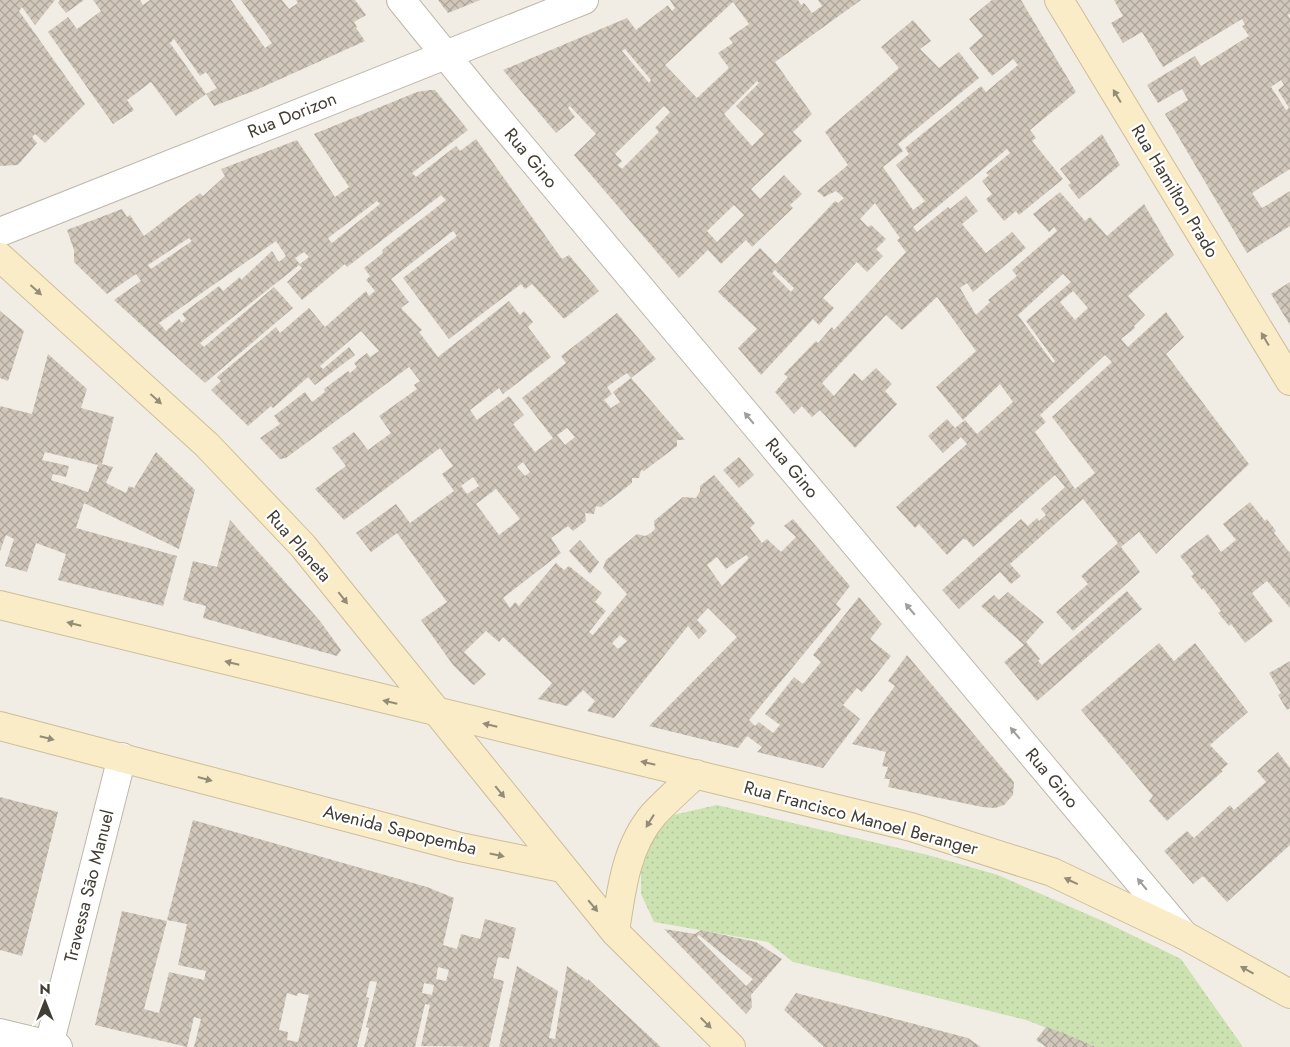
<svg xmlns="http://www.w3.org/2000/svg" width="1290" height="1047" viewBox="0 0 1290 1047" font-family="Jost,sans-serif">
<defs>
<pattern id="green-dots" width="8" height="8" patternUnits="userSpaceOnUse" patternTransform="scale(1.25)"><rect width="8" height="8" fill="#cde2b1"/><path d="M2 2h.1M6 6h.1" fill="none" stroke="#b1c399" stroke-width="1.8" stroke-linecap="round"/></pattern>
<pattern id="building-cross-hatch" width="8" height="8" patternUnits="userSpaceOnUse" patternTransform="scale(1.25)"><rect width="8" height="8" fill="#d1c8bb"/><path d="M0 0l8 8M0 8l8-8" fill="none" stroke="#aba499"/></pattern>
</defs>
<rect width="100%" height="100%" fill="#f1ede5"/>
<path fill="url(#green-dots)" d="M717 805 928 855 998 875 1105 922 1181 959 1243 1047H1096L1026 1020 793 962 768 942 654 922 641 894V861L654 835 673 815Z"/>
<path fill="url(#building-cross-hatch)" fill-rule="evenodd" d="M0 0H55L35 25 22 7 19 11 85 104 45 143 35 134 32 137 37 143 18 165 0 166Z
M60 0H84L66 13 58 3Z
M93 0H140L143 5 150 0H231L265 48 272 43 241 0H282L289 9 298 3 296 0H355L366 15 354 22 357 27 356 28 365 41 256 90 214 106 206 94 217 88 206 72 200 76 174 39 170 43 206 94 176 116 151 82 127 100 134 110 113 124 48 32 68 17 77 29 101 11Z
M438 0H480L448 13Z
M670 0H798L801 5 804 3 812 13 822 6 818 0H861L775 62 812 114 793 132 802 141 751 189 760 199 784 175 802 194 790 205 793 208 752 247 746 240 721 264 708 250 679 278 574 155 596 134 570 106 568 108 575 117 556 133 503 70 627 18 636 30 668 5 672 11 675 8ZM733 2 749 24 729 38 733 43 718 53 729 68 697 98 665 65ZM625 49 651 80 649 83 622 51ZM757 81 759 83 736 106 764 134 752 146 724 114ZM664 106 670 112 655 128 659 132 622 169 618 165 622 161 615 154ZM734 205 744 215 717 242 707 231Z
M992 0H1021L1076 92 1030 130 1036 138 1032 141 1063 179 1019 215 1016 211 1004 221 986 199 992 194 982 181 989 175 986 173 1010 153 1007 149 913 227 917 232 948 207 950 209 966 196 978 211 962 224 986 253 1012 232 1026 248 973 292 967 283 960 288 976 315 990 302 988 300 1017 276 1012 270 1057 231 1054 227 1049 232 1033 214 1060 192 1085 221 1090 217 1107 236 1144 204 1174 255 1128 296 1145 315 1134 326 1135 328 1121 339 1128 347 1166 312 1184 337 1166 354 1249 464 1156 554 1139 532 1121 547 1140 572 1073 631 1056 612 1088 584 1081 576 1118 543 1083 499 1010 564 1021 576 1011 584 1000 572 959 609 942 590 1021 519 1028 526 1037 518 1039 521 1046 515 1041 509 1065 487 1055 475 973 547 967 540 963 539 947 555 919 524 915 528 896 507 967 444 961 437 943 453 928 436 947 419 955 428 965 420 977 434 1013 402 1000 384 963 420 936 387 976 351 937 297 902 330 886 315 822 383 834 396 854 373 862 381 876 368 892 384 885 391 897 404 855 448 820 410 812 417 802 406 794 414 775 392 788 377 784 374 816 341 818 343 832 327 834 330 906 252 897 240 900 238 875 203 860 219 868 227 871 225 886 239 876 249 883 256 867 272 857 262 823 298 834 308 819 325 813 319 761 375 738 348 757 329 718 292 760 248 776 264 835 201 838 203 844 198 836 191 824 197 817 191 848 165 825 132 899 68 881 47 913 20 931 41 920 49 939 68 959 52 979 78 898 144 903 151 883 167 913 210 925 201 896 165 909 154 905 148 981 86 986 92 1018 65 1013 59 992 76 969 48 983 36 969 19ZM775 270 794 288 791 292 772 273ZM1063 274 1071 282 1026 321 1055 361 1053 363 1018 315ZM1073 291 1088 308 1075 320 1060 302ZM1105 355 1112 362 1052 417 1095 473 1075 489 1035 432 1046 422 1040 415Z
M1114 0H1290V14L1288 15 1290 19V169L1252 193 1262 208 1290 191V226L1247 253 1165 114 1188 100 1182 89 1158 103 1147 85 1195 56 1201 66 1249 36 1242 26 1245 25 1242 19 1163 67 1142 32 1123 43 1111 23 1123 16ZM1281 80 1284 85 1278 90 1289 108 1286 110 1271 87Z
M430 90H435L468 130 412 173 416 177 456 146 460 151 476 139 562 259 569 255 599 291 564 319 532 284 525 289 521 284 449 339 403 278 457 236 453 231 391 279 409 302 401 308 422 330 419 332 438 357 509 301 520 315 524 311 533 322 528 327 551 357 503 394 499 388 470 410 477 420 509 396 524 415 513 424 535 452 553 438 522 398 566 363 561 356 617 313 656 359 631 378 627 373 607 387 612 394 604 400 611 408 620 402 613 392 631 378 685 440H677V446L644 471 641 470 639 478H632V483L601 507 596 506 594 514 585 513 586 521 573 531 568 526 551 538 561 553 503 598 510 608 515 602 519 606 556 563 564 570 569 566 602 593 595 602 606 611 589 632 593 635 627 594 603 568 606 560 637 534 645 536 651 533 655 529 654 521 683 497 696 498 700 491V486L714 475 755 523 750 528 762 543 767 539 781 552 796 537 784 526 793 519 850 586 836 604 841 609 749 720 755 726 759 722 773 733 780 725 765 714 794 677 803 684 821 662 813 655 859 597 882 624 870 639 891 656 862 692 857 688 843 705 860 719 823 768 757 752 762 747 747 736 738 748 649 726 737 637 708 608 697 620 707 631 699 639 688 626 614 718 587 711 595 701 583 690 567 706 538 699 552 683 503 637 499 642 486 631 464 652 486 674 474 685 472 684 453 665 421 620 447 602 397 533 371 552 356 533 396 504 410 523 454 491 442 474 453 466 440 448 344 520 315 489 346 466 332 448 354 432 368 450 391 433 379 416 417 389 414 385 420 381 409 367 286 458 280 459 260 438 280 424 274 416 305 392 312 402 325 392 324 389 348 371 350 373 357 367 354 363 367 353 370 357 379 351 361 331 320 366 323 369 349 347 355 355 315 385 308 377 273 408 271 406 248 426 211 390 221 381 217 377 276 327 280 333 309 308 325 327 366 291 369 296 375 291 366 280 370 276 364 268 383 253 382 250 446 200 441 195 347 267 345 264 302 300 287 282 302 268 299 265 200 343 204 347 274 287 293 308 205 383 114 300 141 281 136 274 107 294 74 262V250L67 230 122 209 127 217 130 215 144 236 200 193 203 196 225 176 221 169 297 140 335 197 349 187 314 134 417 92ZM377 201 380 204 332 243 330 241 328 238ZM189 238 192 241 151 269 148 265ZM276 241 286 256 279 262 272 251 241 280 240 277 223 291 219 286 182 314 186 319 182 323 179 319 166 331 159 323ZM304 252 309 257 300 264 295 258ZM567 428 575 437 565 445 557 435ZM523 462 530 472 525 476 517 467ZM473 477 479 486 467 494 461 486ZM496 489 520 519 499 535 476 504ZM746 555 749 558 722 586 707 565 717 557 726 569ZM620 635 627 641 618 649 612 643Z
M1102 134 1120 165 1079 199 1068 185 1071 183 1060 169Z
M1290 282V325L1271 294Z
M0 311 24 331 8 381 0 378Z
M48 354 87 389 81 408 114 417 102 464 113 467 106 483 126 493 129 486 134 488 156 452 195 490 179 549 84 503 76 528 177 556 163 606 58 580 66 554 36 543 27 572 5 566 14 539 6 535 0 551V406L32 414ZM45 452 98 465 88 492 51 480 53 474 66 477 69 466 42 460Z
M739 457 754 475 739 488 723 470Z
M1250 502 1265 521 1267 519 1276 531 1274 533 1290 553V608L1267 581 1252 593 1273 621 1245 643 1231 624 1229 626 1218 613 1221 611 1203 588 1202 590 1191 576 1194 574 1180 556 1208 534 1221 552 1236 540 1223 524Z
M230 520 320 621 341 650 337 656 203 618 206 606 183 600 193 561 217 567Z
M580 540 599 562 590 574 569 551Z
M1127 591 1142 609 1037 701 1004 662 1024 645 981 606 994 595 999 600 1008 592 1044 622 1026 642 1040 659 1038 661 1042 665Z
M1159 643 1174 661 1195 643 1248 712 1210 745 1228 764 1221 770 1223 771 1167 821 1149 801 1153 796 1081 710Z
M907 655 1014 782 1013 795 1004 805 995 808 982 807 888 787 890 779H884L888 767 882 766 886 752 852 744 895 686 888 681Z
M1290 661V708L1287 710 1278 695 1281 693 1269 673Z
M1278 752 1290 768V845L1227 902 1203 876 1193 884 1164 851 1187 831 1194 838 1230 805 1234 810 1266 782 1257 771Z
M0 797 58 812 22 956 0 950Z
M193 820 427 887 454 898 443 945 457 949 461 934 480 939 485 919 516 928 509 959 498 957 493 978 504 981 489 1047 421 1046 430 1005 425 1004 415 1047H364L369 1028 366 1027 377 982 370 981 366 997 369 998 357 1047H194L201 1019 194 1017 187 1047 95 1025 122 911 167 921 144 1009 159 1013 169 972 204 980 206 971 178 965 187 924 167 920ZM438 967 449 970 446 981 436 979ZM424 983 434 985 432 995 422 993ZM287 993 297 996 298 993 309 995 298 1042 287 1040 288 1032 279 1030Z
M664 929 695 934 701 930 756 942 782 959 751 995 752 1007 746 1014ZM699 935 753 979 746 986 697 937Z
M517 966 558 991 549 1038 555 1039 567 966 588 981V979L661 1047H499Z
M796 993 968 1038 981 1047H824L784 1010Z
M1046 1027 1063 1033 1096 1047H1046L1036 1040Z"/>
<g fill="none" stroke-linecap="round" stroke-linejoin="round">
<g stroke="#beb7ab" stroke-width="30">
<path id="street" d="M401 0 478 95 1184 935
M0 232 584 0
M0 1033 58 1047
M49 1045 122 757"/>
</g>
<g stroke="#cdbe98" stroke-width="30">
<path id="secondary" d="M1059 0 1290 381
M0 257 207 445 303 546 615 932 731 1047
M0 605 911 827 1052 872 1184 935 1290 994
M0 726 460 847 562 868
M615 932C621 891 626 846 654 814 667 800 682 787 696 774"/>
</g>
<use href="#street" stroke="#fff" stroke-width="28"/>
<use href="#secondary" stroke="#f9ecc6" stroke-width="28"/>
</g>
<defs><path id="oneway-solid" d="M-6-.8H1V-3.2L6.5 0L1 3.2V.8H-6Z" transform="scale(1.25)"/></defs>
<g fill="#948c76">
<use href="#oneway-solid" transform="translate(1117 96) rotate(-121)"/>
<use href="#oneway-solid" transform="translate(36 290) rotate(42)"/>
<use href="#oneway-solid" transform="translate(1265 339) rotate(-121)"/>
<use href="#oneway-solid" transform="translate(156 399) rotate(42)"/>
<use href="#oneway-solid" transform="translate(343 598) rotate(52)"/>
<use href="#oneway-solid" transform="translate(74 624) rotate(-166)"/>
<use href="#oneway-solid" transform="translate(232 663) rotate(-166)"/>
<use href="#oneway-solid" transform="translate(390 702) rotate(-167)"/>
<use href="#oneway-solid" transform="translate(490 725) rotate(-167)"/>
<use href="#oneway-solid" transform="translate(47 738) rotate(14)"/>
<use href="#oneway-solid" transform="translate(648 763) rotate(-167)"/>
<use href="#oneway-solid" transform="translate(205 779) rotate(15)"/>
<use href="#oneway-solid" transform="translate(500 792) rotate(51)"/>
<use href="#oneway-solid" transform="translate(650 821) rotate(122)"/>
<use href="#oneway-solid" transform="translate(497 855) rotate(12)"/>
<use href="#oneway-solid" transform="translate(1071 881) rotate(-155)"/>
<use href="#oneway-solid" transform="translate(593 906) rotate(50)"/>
<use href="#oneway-solid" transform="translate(1247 970) rotate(-151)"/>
<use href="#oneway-solid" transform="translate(706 1023) rotate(45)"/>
</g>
<g fill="#a09e9a">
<use href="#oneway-solid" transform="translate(749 418) rotate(-130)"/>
<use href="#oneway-solid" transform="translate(910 609) rotate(-130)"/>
<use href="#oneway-solid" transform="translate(1015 733) rotate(-130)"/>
<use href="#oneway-solid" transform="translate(1142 884) rotate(-130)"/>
</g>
<g text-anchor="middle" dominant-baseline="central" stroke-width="4.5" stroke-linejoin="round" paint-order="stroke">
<g font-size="18" fill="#423d35" stroke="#fff">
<text transform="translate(292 115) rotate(-22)">Rua Dorizon</text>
<text transform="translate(531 158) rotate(50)">Rua Gino</text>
<text transform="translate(1175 191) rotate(59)">Rua Hamilton Prado</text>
<text transform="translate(792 468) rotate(50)">Rua Gino</text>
<text transform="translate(299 546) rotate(49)">Rua Planeta</text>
<text transform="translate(1052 778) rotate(50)">Rua Gino</text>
<text transform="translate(861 818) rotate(15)">Rua Francisco Manoel Beranger</text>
<text transform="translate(400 830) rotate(14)">Avenida Sapopemba</text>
<text transform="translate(89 886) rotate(-76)">Travessa São Manuel</text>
</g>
</g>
<g transform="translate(45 1002)" stroke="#ffffff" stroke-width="4" paint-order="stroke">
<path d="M0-4L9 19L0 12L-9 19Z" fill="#423d35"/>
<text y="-8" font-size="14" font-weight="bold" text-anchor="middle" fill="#423d35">N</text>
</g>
</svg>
